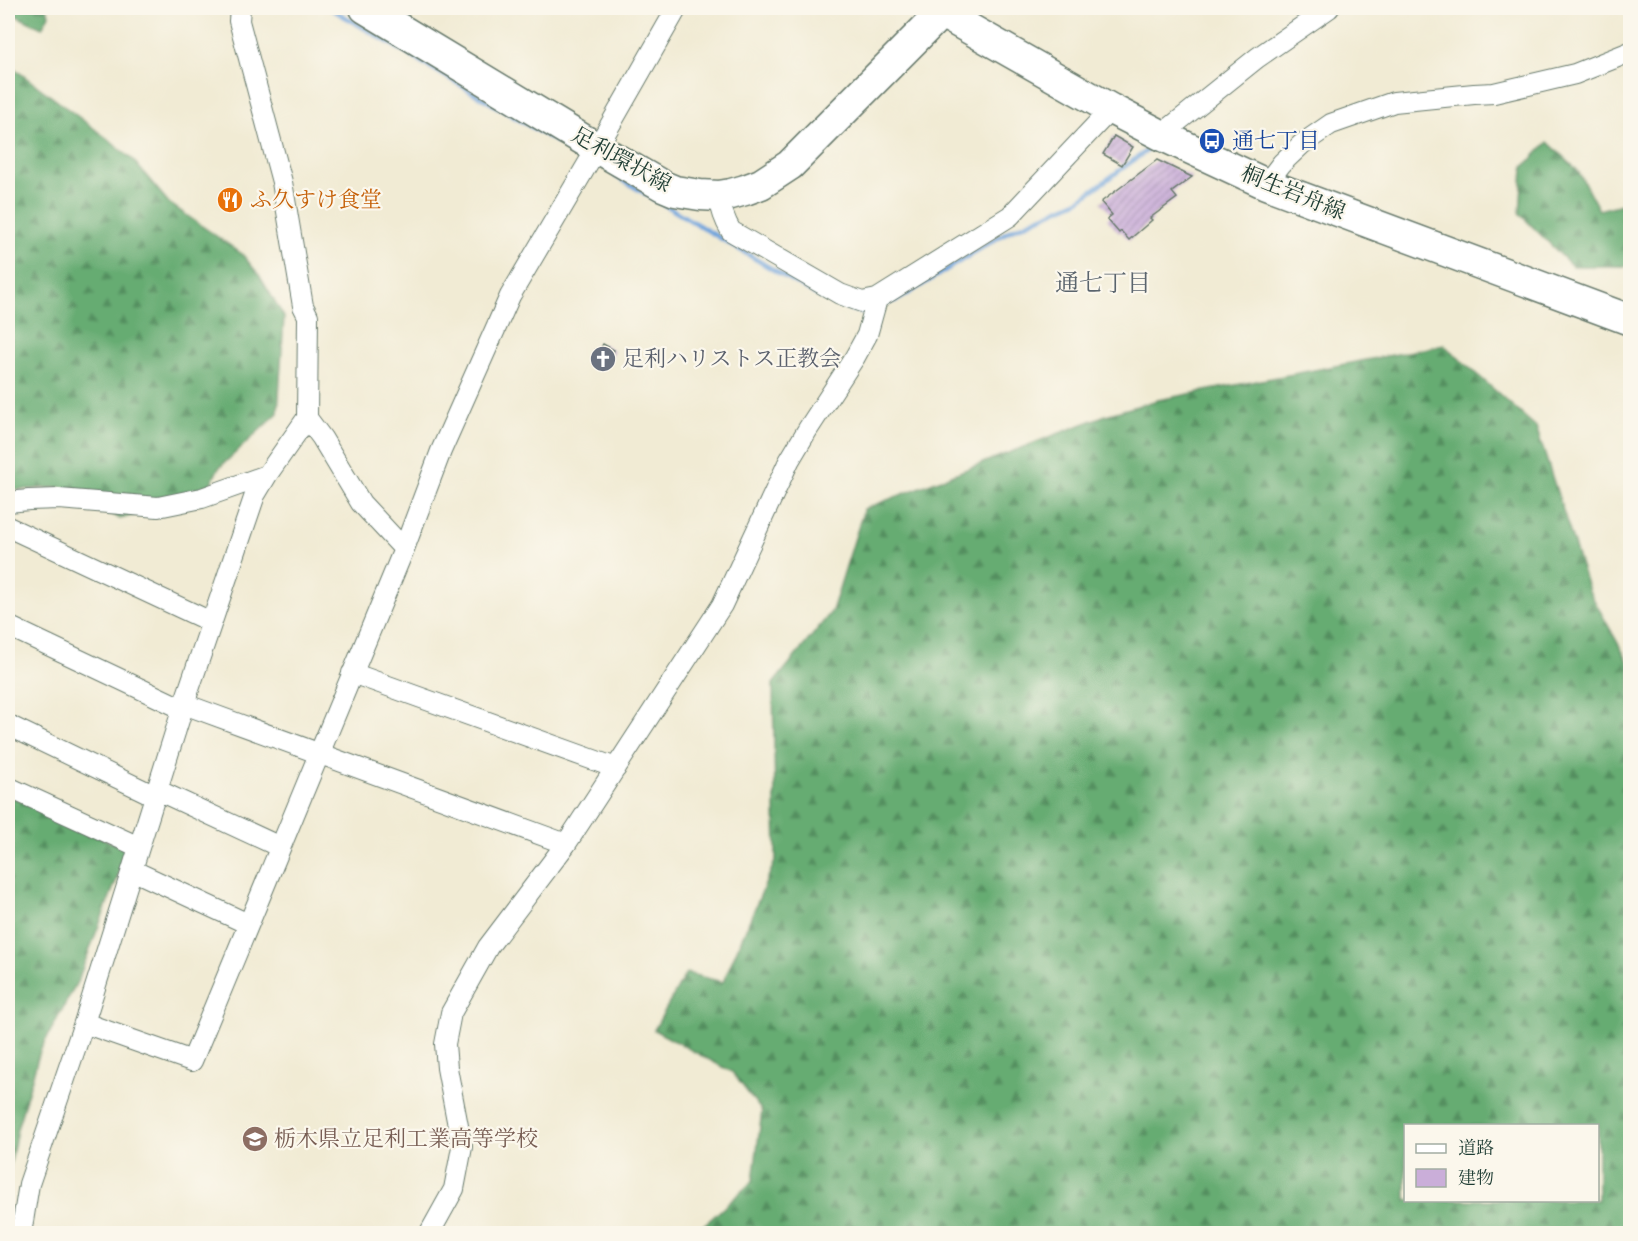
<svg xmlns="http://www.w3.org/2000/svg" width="1638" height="1241" viewBox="0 0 1638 1241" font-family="'IM FELL DW Pica','Noto Serif JP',serif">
<defs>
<pattern id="forest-firs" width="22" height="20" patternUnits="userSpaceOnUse" patternTransform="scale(1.5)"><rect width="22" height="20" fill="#66ac72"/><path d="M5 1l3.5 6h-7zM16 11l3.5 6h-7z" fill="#538d5e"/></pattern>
<pattern id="building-hatch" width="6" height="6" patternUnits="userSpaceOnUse" patternTransform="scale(1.5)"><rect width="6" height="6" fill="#caaed9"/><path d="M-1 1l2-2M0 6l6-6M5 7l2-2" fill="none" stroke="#a38fb1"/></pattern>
</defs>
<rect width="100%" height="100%" fill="#fbf7ec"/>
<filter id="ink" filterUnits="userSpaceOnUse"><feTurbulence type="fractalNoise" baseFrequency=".0167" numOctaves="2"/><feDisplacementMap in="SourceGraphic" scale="12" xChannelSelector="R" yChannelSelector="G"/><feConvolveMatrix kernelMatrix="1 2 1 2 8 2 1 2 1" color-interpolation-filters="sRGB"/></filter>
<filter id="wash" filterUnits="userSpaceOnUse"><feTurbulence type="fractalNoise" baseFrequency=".008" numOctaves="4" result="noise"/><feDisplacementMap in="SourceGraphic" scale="24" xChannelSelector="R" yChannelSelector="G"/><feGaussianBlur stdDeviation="1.35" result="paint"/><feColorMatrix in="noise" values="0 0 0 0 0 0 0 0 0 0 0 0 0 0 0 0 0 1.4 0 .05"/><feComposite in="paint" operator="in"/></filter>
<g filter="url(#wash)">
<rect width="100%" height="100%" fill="#f1ebd4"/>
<path fill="url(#forest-firs)" stroke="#427453" stroke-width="1.5" fill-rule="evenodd" d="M8 8H47L49 15 42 28 8 12Z
M8 64 100 133 133 160 169 203 242 254 259 275 284 317 278 413 218 469 205 496 120 519 62 487 14 490 8 494Z
M1548 142 1578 171 1599 210 1630 202V266H1572L1520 214 1523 168Z
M1444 345 1536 427 1589 591 1630 665V1233H694L711 1219 753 1181 762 1111 732 1072 654 1030 686 973 723 982 776 859 773 684 832 611 864 509 1106 415 1158 400ZM1406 1126H1598V1200H1406Z
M8 795 128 850 78 980 40 1051 17 1129 8 1178Z"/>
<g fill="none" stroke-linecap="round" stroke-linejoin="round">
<path stroke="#6fa4dc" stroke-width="4.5" d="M330 8 557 142
M616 176 809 291C824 298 854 315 869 311
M885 304 899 299 1007 232 1079 200 1156 144"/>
</g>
<g id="blocks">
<path fill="url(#building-hatch)" d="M1114 136 1133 147 1122 165 1103 154Z
M1157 160 1192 177 1172 192 1177 198 1150 218 1152 220 1129 240 1121 231 1119 233 1107 219 1112 215 1101 202Z
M603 344 614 350 605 366 594 360Z"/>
</g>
</g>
<g filter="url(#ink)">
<use href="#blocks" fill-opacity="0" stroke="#687a6c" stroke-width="1.5"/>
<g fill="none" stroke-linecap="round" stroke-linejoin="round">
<g stroke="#687a6c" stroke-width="22">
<path id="street" d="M1161 135 1257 58 1329 8
M1266 184 1282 163 1302 144 1331 124 1394 102 1474 94 1494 93 1575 74 1630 52
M719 196C721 210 724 219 731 231L840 294 862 302 877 299 1010 216 1111 109
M307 418 322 438 361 503 404 549
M8 502 29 500 59 499 158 507 202 498 267 475
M8 527 211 622
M8 626 183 709
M352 673 616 768
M184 704 566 844
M8 725 155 796
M8 787 139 847
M157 790 280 847
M132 870 248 924
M84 1023 192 1061 404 549 441 451 510 296 597 148 677 8
M21 1234 29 1184 84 1023 184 704 255 495 267 475 307 418 308 316 303 306 282 182 239 21 240 8
M429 1234 454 1189 462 1147 447 1068 445 1044 451 1013 488 947 566 844 722 605 789 461 808 429 855 357 867 335 877 299"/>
</g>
<g stroke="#687a6c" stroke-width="33">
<path id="primary" d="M365 8 597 148 663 186 675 191 700 195 719 196 731 194 745 190 761 184 790 165 946 8
M933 8 1111 109 1161 135 1266 184 1630 320"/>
</g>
<use href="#street" stroke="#fff" stroke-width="20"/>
<use href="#primary" stroke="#fff" stroke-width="30"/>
</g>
</g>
<defs>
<g id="bus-disc" transform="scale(1.35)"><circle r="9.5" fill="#1a4fb4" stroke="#fbf7ec"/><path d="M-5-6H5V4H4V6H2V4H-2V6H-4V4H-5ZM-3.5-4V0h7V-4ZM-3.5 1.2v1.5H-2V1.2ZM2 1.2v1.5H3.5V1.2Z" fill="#fff"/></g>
<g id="restaurant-disc" transform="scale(1.35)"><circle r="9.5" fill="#e8710a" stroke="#fbf7ec"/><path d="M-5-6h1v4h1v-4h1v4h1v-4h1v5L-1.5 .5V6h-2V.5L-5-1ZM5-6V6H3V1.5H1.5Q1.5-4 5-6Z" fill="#fff"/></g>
<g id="church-disc" transform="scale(1.35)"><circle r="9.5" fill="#6b7280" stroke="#fbf7ec"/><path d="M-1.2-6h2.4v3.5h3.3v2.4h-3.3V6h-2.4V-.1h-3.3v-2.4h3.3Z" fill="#fff"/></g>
<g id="school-disc" transform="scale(1.35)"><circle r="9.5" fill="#8d6e63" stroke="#fbf7ec"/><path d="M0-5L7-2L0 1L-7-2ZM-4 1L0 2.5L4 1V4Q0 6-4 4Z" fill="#fff"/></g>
</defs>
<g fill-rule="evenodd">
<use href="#bus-disc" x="1212" y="141"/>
<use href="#restaurant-disc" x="230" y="200"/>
<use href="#church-disc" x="603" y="359"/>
<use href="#school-disc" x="255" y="1139"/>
</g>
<g text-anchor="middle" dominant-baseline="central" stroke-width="4.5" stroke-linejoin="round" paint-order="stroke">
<g font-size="22" fill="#164399" stroke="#fbf7ec" text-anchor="start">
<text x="1232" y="141">通七丁目</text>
</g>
<g font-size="22" fill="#1f3d34" stroke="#fbf7ec">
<text transform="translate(621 160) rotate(29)">足利環状線</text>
<text transform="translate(1293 193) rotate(22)">桐生岩舟線</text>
</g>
<g font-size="22" fill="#c56008" stroke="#fbf7ec" text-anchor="start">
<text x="250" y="200">ふ久すけ食堂</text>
</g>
<g font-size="22" fill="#5b616d" stroke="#fbf7ec" text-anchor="start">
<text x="622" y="359">足利ハリストス正教会</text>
</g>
<g font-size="22" fill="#785e54" stroke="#fbf7ec" text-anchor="start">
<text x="274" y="1139">栃木県立足利工業高等学校</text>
</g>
<g font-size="24" fill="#5b656e" stroke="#fbf7ec">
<text x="1103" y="284">通七丁目</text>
</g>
</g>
<rect width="1638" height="1241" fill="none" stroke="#fbf7ec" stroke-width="30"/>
<rect x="1404" y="1124" width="195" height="78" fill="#fbf7ec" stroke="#a3ada2" stroke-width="1.5"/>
<rect x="1416" y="1144" width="30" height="9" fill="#ffffff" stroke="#a3ada2" stroke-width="1.5"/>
<text x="1458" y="1154" font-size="18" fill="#1f3d34">道路</text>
<rect x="1416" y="1169" width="30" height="18" fill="#caaed9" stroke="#a3ada2" stroke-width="1.5"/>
<text x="1458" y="1184" font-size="18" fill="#1f3d34">建物</text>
</svg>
